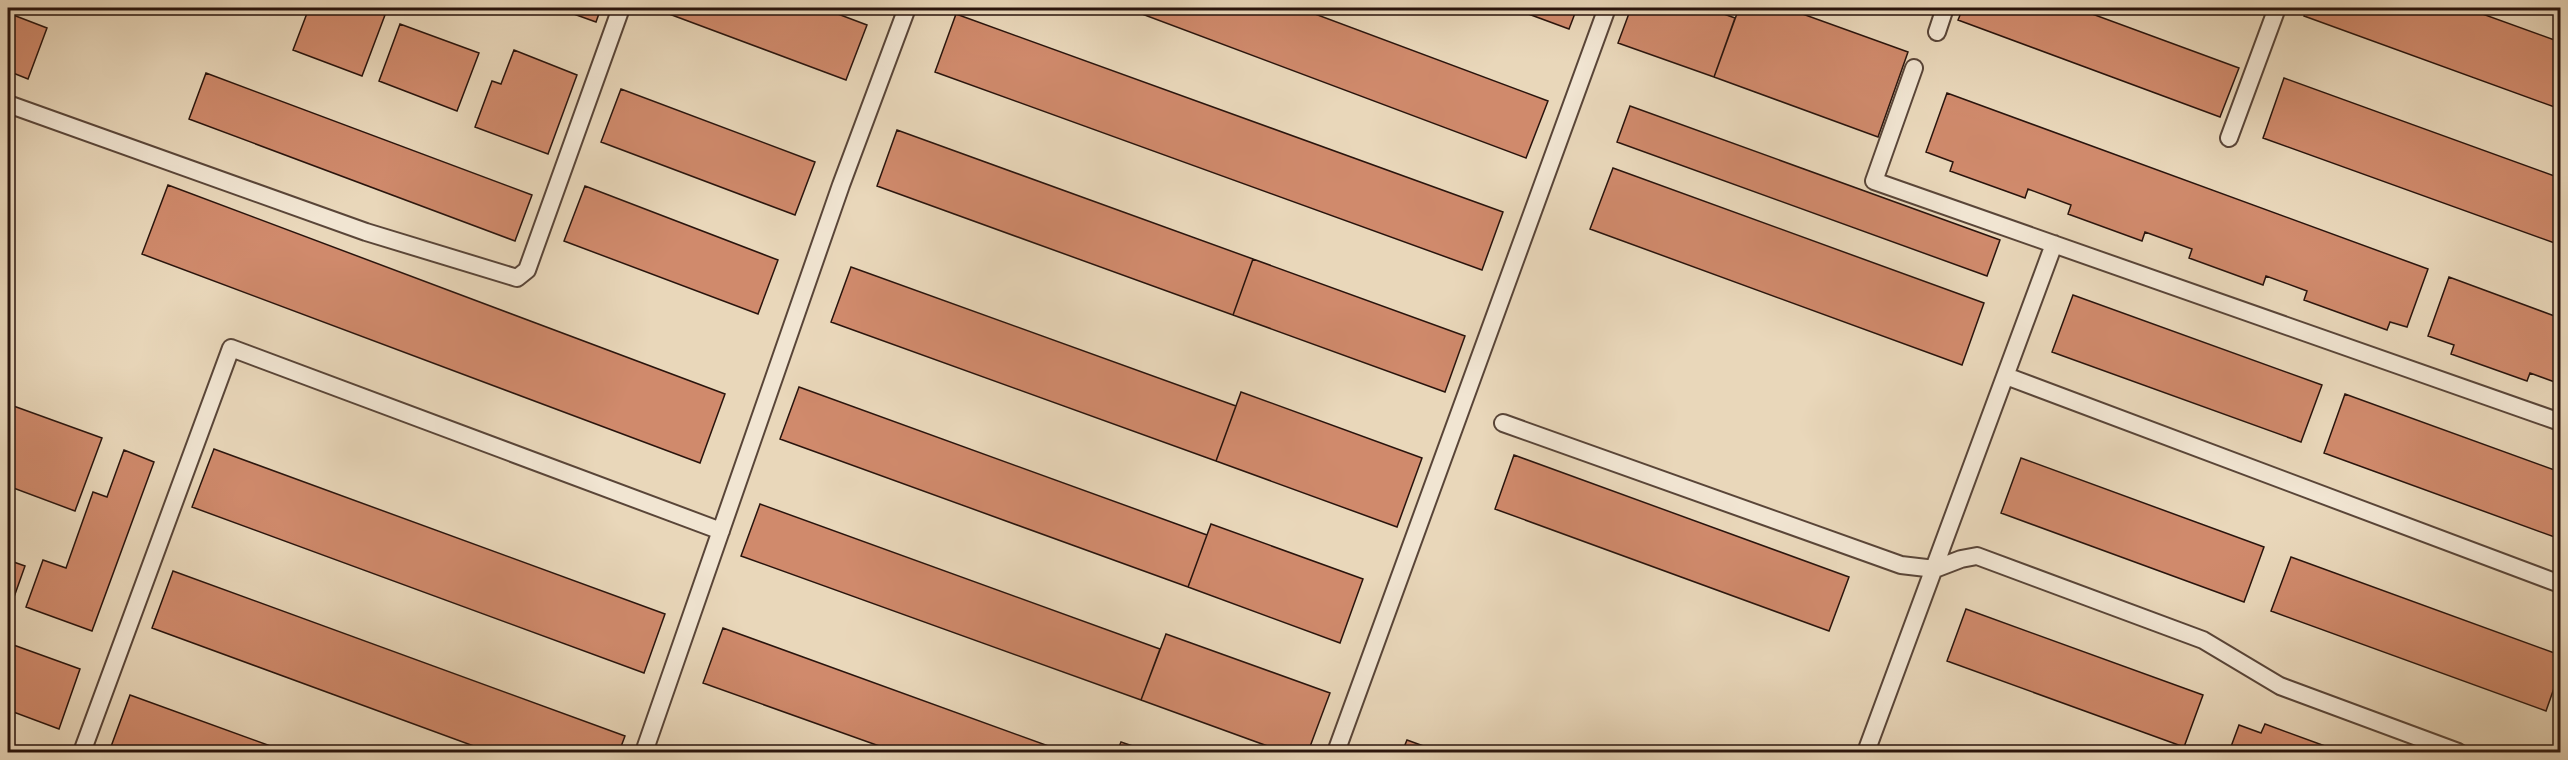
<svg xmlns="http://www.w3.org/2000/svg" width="2568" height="760" viewBox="0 0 2568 760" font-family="Cardo,serif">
<rect width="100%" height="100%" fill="#e9d7ba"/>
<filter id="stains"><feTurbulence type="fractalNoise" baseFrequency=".00333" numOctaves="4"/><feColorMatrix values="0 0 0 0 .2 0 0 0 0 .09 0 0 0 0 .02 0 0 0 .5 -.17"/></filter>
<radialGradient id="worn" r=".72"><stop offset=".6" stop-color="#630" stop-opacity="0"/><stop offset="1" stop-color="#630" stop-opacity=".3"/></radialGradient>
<path fill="#d08a6c" stroke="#29140d" stroke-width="1.5" d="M309 8H364L385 15 362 76 293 50Z
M557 8H601L596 22Z
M653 8H822L867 25 846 80Z
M1126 8H1299L1548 101 1526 158Z
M1512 8H1577L1569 29Z
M1631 8H1707L1735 18 1714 77 1618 43Z
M1739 8H1786L1908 52 1878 137 1714 77Z
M1963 8H2076L2239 68 2220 117 1958 20Z
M2307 8H2466L2560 42V109L2304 16Z
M8 13 47 28 28 79 8 71Z
M956 14 1503 212 1482 270 935 72Z
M400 24 479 53 457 111 379 81Z
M514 50 577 75 548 154 475 127 492 81 501 84Z
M206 73 532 195 515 241 189 119Z
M2284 78 2560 178V245L2263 138Z
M621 89 815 162 795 215 601 142Z
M1947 93 2428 269 2407 327 2390 322 2387 330 2304 300 2307 291 2266 276 2263 285 2189 258 2192 249 2145 232 2142 241 2068 214 2071 205 2028 189 2025 198 1950 171 1953 162 1926 152Z
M1630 106 2000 240 1987 276 1617 142Z
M897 130 1253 259 1233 315 877 186Z
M1613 168 1984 303 1962 365 1590 229Z
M168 185 725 394 700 463 142 254Z
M585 186 778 260 758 314 564 241Z
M1253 259 1465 336 1445 392 1233 315Z
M851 267 1236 406 1216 461 831 322Z
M2449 277 2560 318V384L2530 373 2527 381 2451 354 2454 345 2428 336Z
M2073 295 2322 385 2301 442 2052 352Z
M799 387 1207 535 1188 587 780 439Z
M1241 392 1422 458 1397 527 1216 461Z
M2345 394 2560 472V539L2324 453Z
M8 404 102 438 75 511 8 486Z
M214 449 665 614 644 673 192 507Z
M124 450 154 462 92 631 26 607 43 560 66 568 93 492 107 497Z
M1514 455 1849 577 1829 631 1495 509Z
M2021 458 2264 547 2244 602 2001 513Z
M760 504 1160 649 1141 700 741 556Z
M1211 524 1363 579 1340 643 1188 587Z
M2291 557 2560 655V671L2546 711 2271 611Z
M8 560 25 566 8 614Z
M173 571 625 736 619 752H490L152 628Z
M1966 609 2203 695 2184 747 1947 661Z
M723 628 1065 752H896L703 683Z
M1166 634 1330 693 1308 752H1284L1141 700Z
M8 643 80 669 59 729 8 710Z
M130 695 287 752H109Z
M2265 724 2325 746 2323 752H2229L2239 725 2261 733Z
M1407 740 1440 752H1402Z
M1121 742 1150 752H1117Z"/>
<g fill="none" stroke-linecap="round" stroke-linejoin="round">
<g stroke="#594538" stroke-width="20">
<path id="lane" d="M1937 32 1945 8
M1914 68 1874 181 2560 422
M8 104 366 232 517 278 527 270 621 8
M2229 138 2277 8
M2006 376 2560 584
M1503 423 1901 565 1935 569 1961 559 1977 556 2203 640 2280 686 2458 752
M82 752 231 348 721 531
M644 752 841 185 907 8
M1336 752 1607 8
M1866 752 2054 244"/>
</g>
<use href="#lane" stroke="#f1e5d2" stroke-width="16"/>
</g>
<rect width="2568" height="760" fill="none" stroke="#e9d7ba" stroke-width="30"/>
<rect x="9" y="9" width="2550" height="742" fill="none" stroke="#29140d" stroke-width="3"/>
<rect x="15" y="15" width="2538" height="730" fill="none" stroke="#29140d" stroke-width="1.5"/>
<rect width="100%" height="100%" filter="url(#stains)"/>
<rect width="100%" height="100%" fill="url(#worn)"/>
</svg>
